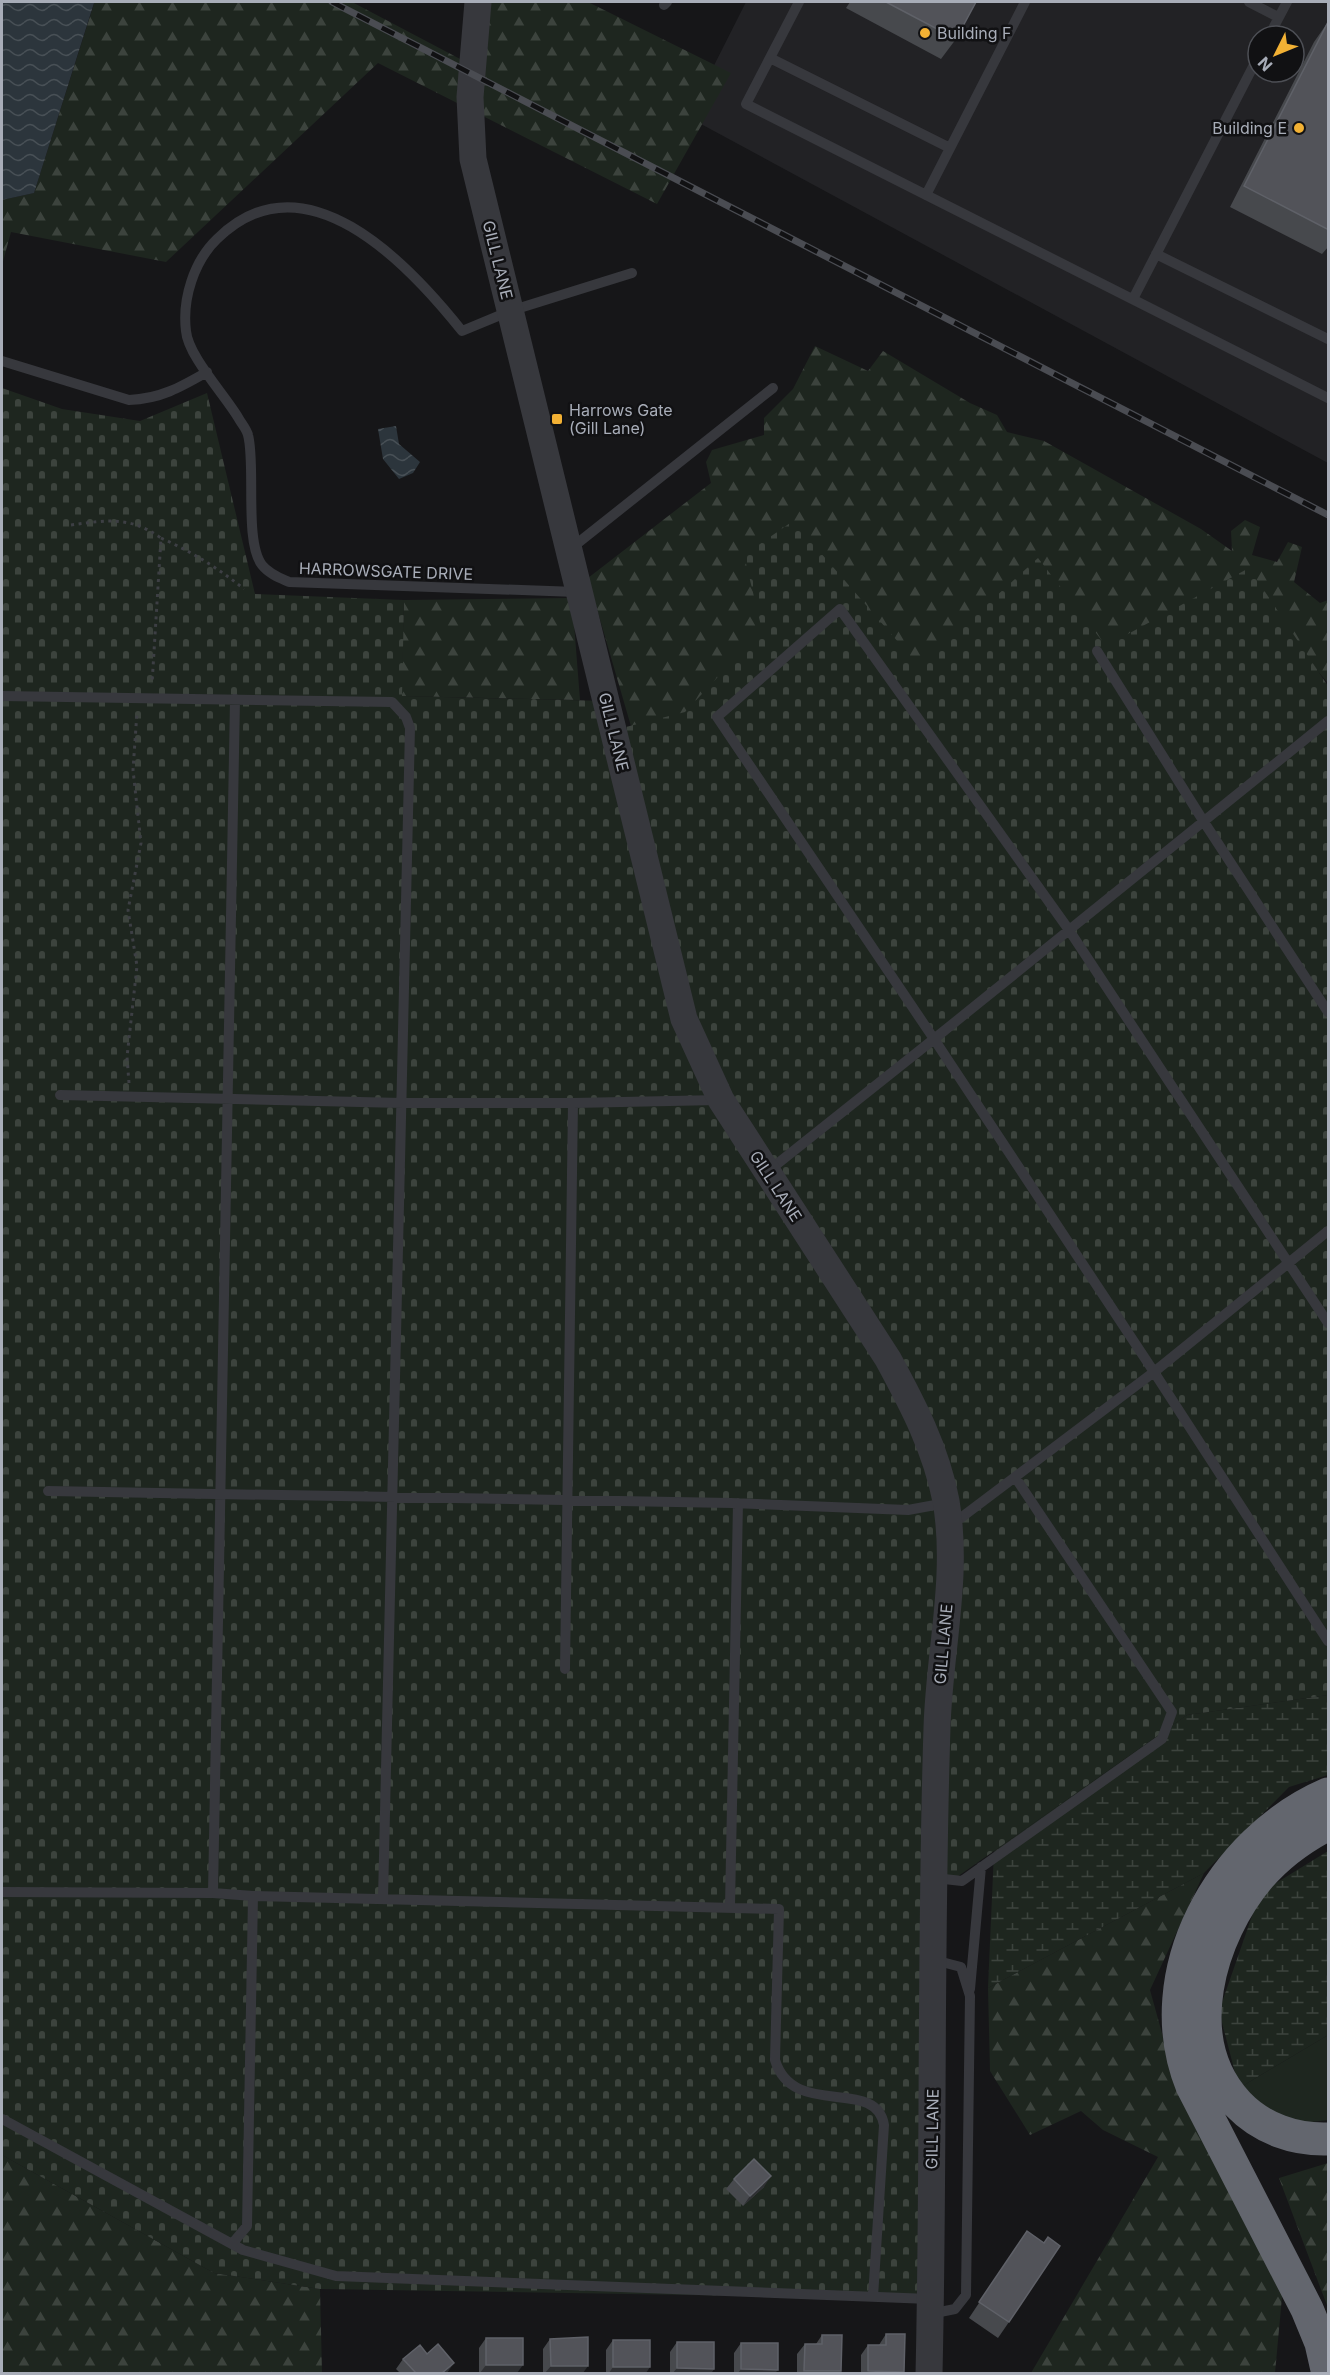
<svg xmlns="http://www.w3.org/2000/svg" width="1330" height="2375" viewBox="0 0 1330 2375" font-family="Inter,sans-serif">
<defs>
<pattern id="forest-firs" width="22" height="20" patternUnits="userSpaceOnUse" patternTransform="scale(1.5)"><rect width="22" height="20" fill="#1e261f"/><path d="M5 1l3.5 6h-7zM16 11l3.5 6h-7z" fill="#3c433d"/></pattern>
<pattern id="wetland-marsh" width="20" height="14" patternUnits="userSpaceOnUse" patternTransform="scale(1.5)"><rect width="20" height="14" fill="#1e261f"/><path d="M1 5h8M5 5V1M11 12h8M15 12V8" fill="none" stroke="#3c433d"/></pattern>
<pattern id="cemetery-stones" width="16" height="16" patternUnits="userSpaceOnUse" patternTransform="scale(1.5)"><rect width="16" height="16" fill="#1e261f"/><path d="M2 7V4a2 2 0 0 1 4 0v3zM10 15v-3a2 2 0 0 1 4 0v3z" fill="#3c433d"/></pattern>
<pattern id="water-waves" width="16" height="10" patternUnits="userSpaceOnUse" patternTransform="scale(1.5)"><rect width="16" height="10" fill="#2c353c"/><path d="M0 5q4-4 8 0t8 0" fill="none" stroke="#485056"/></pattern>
</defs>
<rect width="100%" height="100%" fill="#161618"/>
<path fill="#222225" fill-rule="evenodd" d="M746 2H1328V463L688 117ZM1258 36H1294V72H1258Z"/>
<path fill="#1e261f" d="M1328 2035V2120L1286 2125 1239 2088Z"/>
<path fill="url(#forest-firs)" d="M92 2H352L481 70 485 2H588L731 73 657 204 378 63 166 262 11 232 2 265V200L34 193 94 4Z
M815 346 868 371 883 351 970 403 997 415 1007 432 1044 441 1201 529 1232 551 1231 531 1245 520 1260 527 1252 555 1277 562 1288 542 1302 547 1294 582 1320 603 1328 600V683L1247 589 1176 635 946 677 782 644 637 747 588 578 711 483 706 462 712 450 764 435V418L793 389Z
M572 598 580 700 401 696 404 600Z
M1204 1873 1150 1990 1178 2091 1283 2286 1275 2373H1031L1158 2157 1103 2130 1081 2111 1030 2135 990 2071 988 1988Z
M2 2155 214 2273 320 2289 322 2373H2Z
M1328 2163V2308L1279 2178Z"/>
<path fill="url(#wetland-marsh)" d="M1328 1695V1775L1289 1787 1204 1873 988 1988 994 1851 1187 1715Z
M1328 1851V2035L1239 2088 1219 2011 1260 1893Z"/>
<path fill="url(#cemetery-stones)" d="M2 388 62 409 140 421 207 393 255 594 404 600 402 696 607 701 618 729 685 712 762 630 744 555 793 521 919 666 1038 558 1106 646 1249 568 1328 686V1695L1187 1715 937 1891 931 2299 320 2289 214 2273 2 2155Z"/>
<path fill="url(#water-waves)" d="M2 2 94 3 34 193 2 200Z
M396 426 399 444 420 462 413 473 399 479 383 459 378 429Z"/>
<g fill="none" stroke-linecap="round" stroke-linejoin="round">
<path stroke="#3d3f44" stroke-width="3" stroke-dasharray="3 4.5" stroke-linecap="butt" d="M71 525C108 520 130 516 161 538L152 684
M161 538C192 552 218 568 244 589
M129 1083 127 1057 137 966 128 910 141 843 133 770 137 712"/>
<path stroke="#37383d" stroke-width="10" d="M799 2 746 104 1328 398
M1249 2 1278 17
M664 5 667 2
M1269 36 1287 2
M770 58 950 148
M926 195 1025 2
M1156 254 1328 339
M1133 299 1258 57
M2 361 129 400C160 399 181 387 207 372
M569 550 773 388
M577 592 289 582C280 578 269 574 262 565 244 542 256 464 248 435 247 430 242 424 239 419 225 395 188 356 186 331 182 299 194 261 217 239 304 153 407 262 462 331L510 311 632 273
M1097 651 1204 822 1328 1012
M2 696 392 702 406 717 410 728 383 1899
M1328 721 934 1039 1154 1372 1328 1231
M60 1095 402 1103H573
M767 1172 934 1039 717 717 840 609 1069 930 1328 1323
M48 1491 731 1503 908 1510 946 1503
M950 1526 1154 1372 1328 1641
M565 1669 573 1103 719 1100
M935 1878 962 1881 1162 1739 1172 1712 1015 1477
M2 1892 213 1893
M253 1896 779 1909 775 2060C793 2120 876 2076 884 2125L873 2297
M730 1906 738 1503
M970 1989 981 1867
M2 2119 243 2250 336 2276 930 2299
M232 2244 247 2226 253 1896 213 1893 235 699
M930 2314 955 2309 966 2295 970 1996 961 1967 934 1960"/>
<path stroke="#37383d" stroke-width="27" d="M478 2 470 97 473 159 684 1019 721 1100 888 1359C913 1405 936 1449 946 1501 959 1576 939 1653 937 1728 930 1943 934 2158 929 2374"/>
<path stroke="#63666e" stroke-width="33" d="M1328 1824C1303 1837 1279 1854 1260 1876 1209 1936 1178 2040 1238 2104 1262 2129 1295 2140 1328 2139
M1328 2374 1321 2343 1307 2309 1192 2086C1146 1973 1221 1840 1328 1794"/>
<g stroke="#4a4c52" stroke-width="7">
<path id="rail" d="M332 2 1328 515"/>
</g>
<use href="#rail" stroke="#111113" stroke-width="4.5" stroke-dasharray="14" stroke-linecap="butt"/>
</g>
<path fill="#47494d" d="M850 2H976L956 39 941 59 846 8Z
M1328 22 1329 246 1322 254 1230 207 1314 42Z
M734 2179 764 2187 743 2206 726 2189Z
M1027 2231 1009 2322 998 2338 969 2318Z
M886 2334 903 2373H861V2355L868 2345H879Z
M822 2335 840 2373H797V2354L805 2344H816Z
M486 2338 517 2373H479V2348Z
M550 2339 583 2373H543V2349Z
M613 2340 646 2373H606V2350Z
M677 2342 714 2369 711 2373H670V2352Z
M741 2343 775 2373H734V2353Z
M427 2354 447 2373H400L396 2369 403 2359Z"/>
<path fill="#2f3033" d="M771 2176 764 2187 743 2206 750 2196Z
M454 2363 447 2373H442Z
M486 2365H523L517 2373H480Z
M551 2366H588L583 2373H545Z
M613 2367H650L646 2373H609Z
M677 2368 714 2369 711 2373H673Z
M741 2369 778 2370 775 2373H738Z
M804 2371H841L840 2373H802Z
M868 2371 904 2372 903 2373H866Z"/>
<path fill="#525359" stroke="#5f6168" stroke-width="1.5" d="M886 2H976L956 39Z
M1328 22 1329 23V230L1244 186Z
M754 2159 771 2176 750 2196 734 2179Z
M1027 2231 1044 2243 1048 2237 1060 2246 1009 2322 979 2302Z
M886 2334H905L904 2372 868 2371V2345H886Z
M822 2335H842L841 2371H804L805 2344H822Z
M588 2337V2366H551L550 2339Z
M486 2338H523V2365H486Z
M613 2340H650V2367H613Z
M677 2342H714V2369L677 2368Z
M741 2343H778V2370L741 2369Z
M438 2344 454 2363 442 2373H416L403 2359 420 2345 427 2354Z"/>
<g fill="#f2b134" stroke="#111113" stroke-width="2">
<circle cx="925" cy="33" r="6"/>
<circle cx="1299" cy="128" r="6"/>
<rect x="551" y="413" width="12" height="12" rx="3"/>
</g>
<g text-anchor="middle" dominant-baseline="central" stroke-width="5" stroke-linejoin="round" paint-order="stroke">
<g font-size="16" fill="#a8adb8" stroke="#111113" text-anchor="start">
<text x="937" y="33">Building F</text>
<text x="1287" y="128" text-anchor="end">Building E</text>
<text x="569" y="410">Harrows Gate<tspan x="569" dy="18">(Gill Lane)</tspan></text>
</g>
<g font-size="16" fill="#a8adb8" stroke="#111113">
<text transform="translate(498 260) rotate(76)">GILL LANE</text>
<text transform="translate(386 571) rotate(2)">HARROWSGATE DRIVE</text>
<text transform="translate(614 732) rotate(76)">GILL LANE</text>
<text transform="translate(776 1186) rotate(57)">GILL LANE</text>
<text transform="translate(943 1644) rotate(-85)">GILL LANE</text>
<text transform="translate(932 2129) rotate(-89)">GILL LANE</text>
</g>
</g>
<rect width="1330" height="2375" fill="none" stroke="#a8adb8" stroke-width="6"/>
<g transform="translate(1276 54) rotate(227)"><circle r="28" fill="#111113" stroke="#4d4f55" stroke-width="1.5"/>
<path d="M0-4.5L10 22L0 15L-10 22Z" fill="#f2b134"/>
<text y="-9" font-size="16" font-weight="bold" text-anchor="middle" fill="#a8adb8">N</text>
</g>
</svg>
